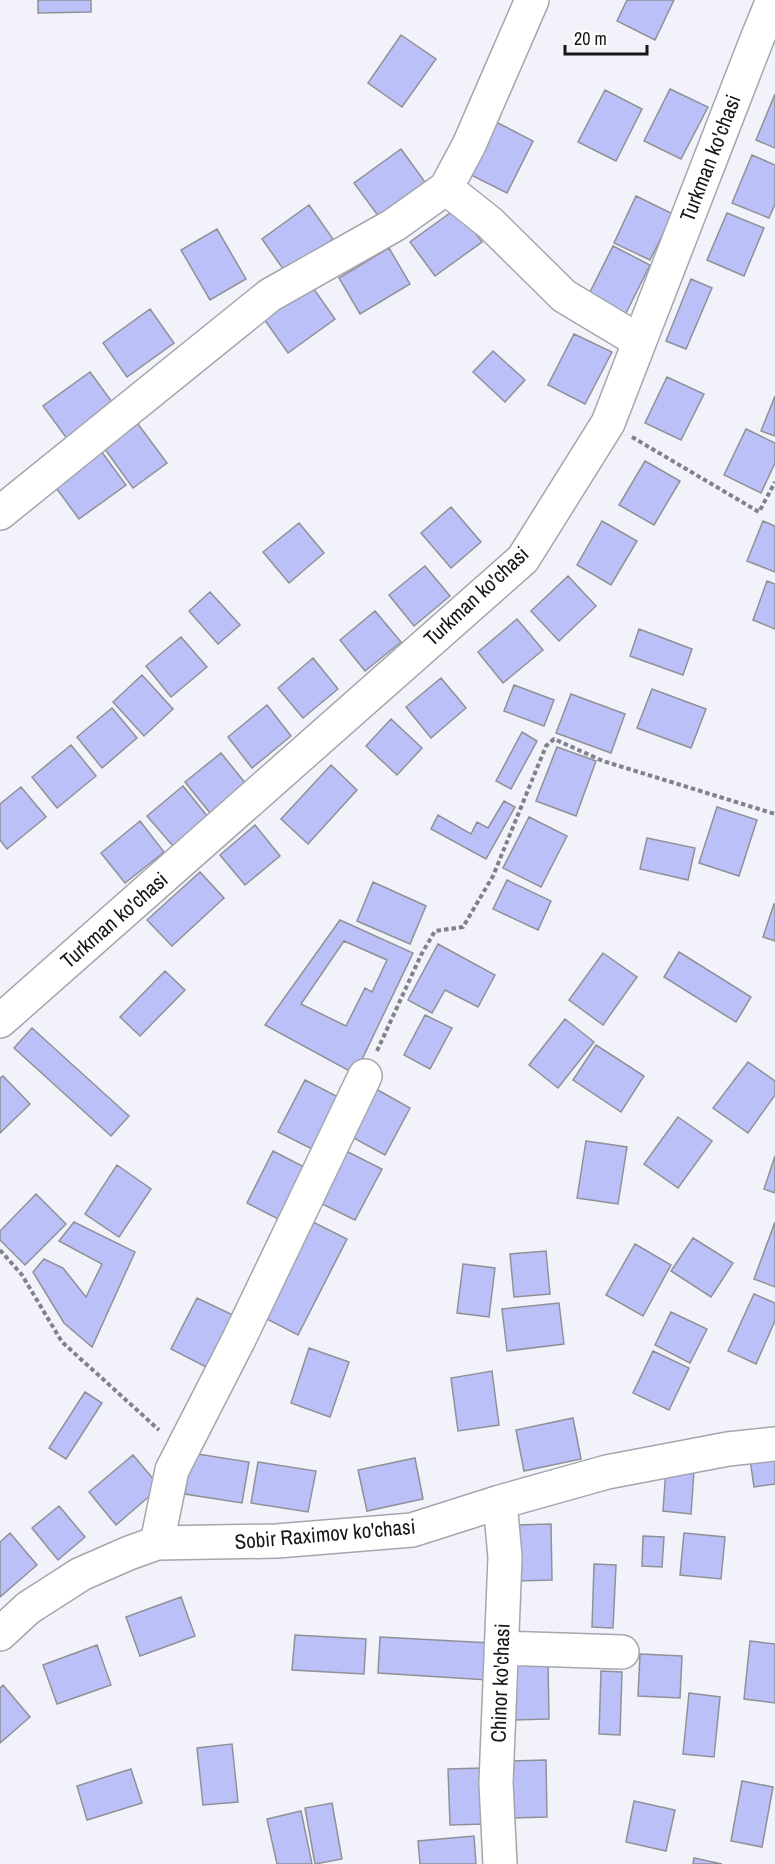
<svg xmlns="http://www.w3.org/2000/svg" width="775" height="1864" viewBox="0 0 775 1864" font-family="'Archivo Narrow',sans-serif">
<rect width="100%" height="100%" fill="#f2f3fa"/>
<path fill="#bcc0f9" stroke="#909197" stroke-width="1.5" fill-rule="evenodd" d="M38 0H91V12L38 13Z
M627 0H674L655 40 617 21Z
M401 35 436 59 402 107 368 83Z
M670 89 708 107 681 159 644 141Z
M605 90 642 109 616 161 578 142Z
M775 94V148L756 140Z
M496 122 533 141 507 193 469 174Z
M401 149 425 182 379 217 354 183Z
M752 155 775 165V204L769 218 732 203Z
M636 196 673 214 650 260 614 243Z
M309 205 333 239 286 273 262 239Z
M457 208 482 242 435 276 410 242Z
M727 213 764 228 744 276 707 260Z
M217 229 246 279 210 300 181 250Z
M613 246 650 265 624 317 587 298Z
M389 248 410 284 360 314 339 278Z
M691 279 712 288 686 349 666 341Z
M311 285 335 319 288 353 264 319Z
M150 309 174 343 127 377 103 343Z
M574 334 612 352 585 404 548 385Z
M493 351 525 380 505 402 473 372Z
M90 372 115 406 68 440 43 406Z
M667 377 704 394 681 440 645 423Z
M775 396V436L761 431Z
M132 416 167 463 133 488 99 441Z
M746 429 775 443V463L761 493 724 475Z
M101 451 126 485 79 519 54 485Z
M645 461 680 481 654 525 619 505Z
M451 507 481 542 451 568 421 533Z
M602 521 637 541 611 585 577 565Z
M763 521 775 526V572L747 561Z
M299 523 324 553 289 583 263 552Z
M425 566 450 596 414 626 389 595Z
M568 576 596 606 559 641 531 611Z
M767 581 775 584V629L753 620Z
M210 592 240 625 218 644 189 611Z
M375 611 401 642 365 671 340 640Z
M517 619 543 650 503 683 478 652Z
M639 629 692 649 683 675 630 656Z
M181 637 207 667 171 697 146 666Z
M313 658 338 689 303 718 278 688Z
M142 675 173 709 144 736 113 702Z
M441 678 466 708 431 738 406 707Z
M514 685 554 700 544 726 504 711Z
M652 689 706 709 691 748 637 728Z
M571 694 625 714 611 753 556 733Z
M267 705 291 736 252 768 228 737Z
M112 708 137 738 102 768 77 737Z
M391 719 422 748 397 775 366 746Z
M522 732 537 741 511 789 496 781Z
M71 745 96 776 57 808 32 777Z
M557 747 596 761 576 816 536 801Z
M221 753 246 784 210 813 185 782Z
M331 765 357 790 308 844 281 819Z
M183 786 208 817 173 846 147 816Z
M21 787 46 817 7 849 0 840V804Z
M504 801 515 807 486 859 431 829 438 815 471 834 477 822 488 828Z
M717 807 757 820 739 876 699 863Z
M529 817 567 836 541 887 503 868Z
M140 821 164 852 125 883 101 853Z
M255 825 280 856 245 885 220 855Z
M647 838 695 848 688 880 640 869Z
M200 872 224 898 172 946 147 920Z
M507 880 551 901 538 930 493 909Z
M373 882 426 906 410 944 357 921Z
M774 904 775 905V941L763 937Z
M340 920 413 953 355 1074 265 1025ZM344 941 387 960 372 992 365 988 346 1026 301 1004Z
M438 944 495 975 478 1007 445 990 432 1013 408 1000Z
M679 952 751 997 736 1022 664 977Z
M603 953 637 977 603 1025 569 1000Z
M165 971 185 990 140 1036 120 1017Z
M425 1015 452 1028 430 1069 404 1055Z
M565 1019 594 1042 558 1088 529 1065Z
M32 1028 129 1116 111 1136 14 1048Z
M596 1045 644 1076 621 1112 573 1080Z
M748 1062 775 1081V1095L748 1133 713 1108Z
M3 1076 30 1104 0 1133V1078Z
M305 1080 342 1099 316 1151 278 1132Z
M376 1089 410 1108 385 1155 350 1136Z
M678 1117 712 1141 678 1188 644 1164Z
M586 1141 627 1147 618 1204 577 1198Z
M344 1150 382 1169 355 1220 318 1202Z
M273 1151 310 1170 284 1222 247 1203Z
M775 1156V1193L764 1189Z
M117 1165 151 1189 119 1237 85 1214Z
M36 1194 66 1224 25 1265 0 1240V1231Z
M74 1222 135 1252 92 1347 64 1323 33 1272 44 1259 63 1268 86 1297 102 1264 59 1241Z
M313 1222 347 1239 298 1335 265 1318Z
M775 1222V1287L754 1279Z
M693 1238 733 1263 711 1297 671 1271Z
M635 1244 671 1265 643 1316 606 1295Z
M546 1251 550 1294 514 1297 510 1254Z
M463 1264 495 1268 489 1317 457 1313Z
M754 1294 775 1303V1321L756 1364 728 1351Z
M197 1298 235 1316 208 1368 171 1349Z
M559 1303 564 1344 507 1351 502 1309Z
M671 1312 707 1329 690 1363 655 1345Z
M309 1348 349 1362 330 1417 291 1403Z
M653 1351 689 1368 669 1410 633 1393Z
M492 1371 499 1425 458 1431 451 1378Z
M85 1392 102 1403 66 1459 49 1448Z
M573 1418 581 1459 524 1471 516 1430Z
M191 1453 249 1462 242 1503 185 1494Z
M133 1455 160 1487 116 1525 89 1492Z
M775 1455V1484L754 1487 750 1459Z
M415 1458 423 1499 367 1511 358 1470Z
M258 1462 316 1471 308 1512 251 1503Z
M666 1469 694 1471 691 1514 663 1511Z
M59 1506 85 1537 58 1560 32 1528Z
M551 1524 552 1580 517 1581 516 1525Z
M10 1533 37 1565 0 1597V1542Z
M684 1533 725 1537 721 1579 680 1575Z
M643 1536 664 1537 662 1567 642 1566Z
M594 1564 616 1565 613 1628 592 1627Z
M181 1597 195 1636 140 1656 126 1617Z
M295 1635 366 1639 364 1674 292 1670Z
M380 1637 491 1643 488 1680 378 1673Z
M750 1641 775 1644V1703L744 1699Z
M97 1645 111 1685 57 1704 43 1665Z
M640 1654 682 1656 680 1698 638 1696Z
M548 1662 549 1719 514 1720 513 1664Z
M601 1671 622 1672 620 1735 599 1734Z
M3 1685 30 1717 0 1743V1688Z
M689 1693 720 1697 714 1757 683 1754Z
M232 1744 238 1802 203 1805 197 1748Z
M546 1760 547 1817 512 1818 510 1761Z
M483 1768 485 1824 450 1825 448 1769Z
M131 1769 142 1803 87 1820 77 1786Z
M742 1781 773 1787 762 1847 731 1841Z
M634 1801 675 1810 666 1851 626 1842Z
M332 1803 342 1859 315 1864 305 1808Z
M301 1811 312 1864H277L267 1819Z
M474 1836 476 1864H420L418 1841Z
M694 1858 722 1864H693Z"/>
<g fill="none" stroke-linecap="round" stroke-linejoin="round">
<g stroke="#a5a6ad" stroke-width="36">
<path id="minor" d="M446 188 490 223 564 296 639 341
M0 513 270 295 394 225 446 188 469 145 532 0
M0 1021 523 559 608 423 757 39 773 0
M157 1543 172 1470 239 1339 365 1076
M0 1634 28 1608 81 1574 129 1553 157 1543 277 1541 412 1530 500 1502 607 1472 728 1449 775 1444
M501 1648 622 1652
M500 1864 496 1783 505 1557 500 1502"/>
</g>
<path stroke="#818287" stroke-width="4" stroke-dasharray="4.5 3" stroke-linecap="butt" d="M632 437 759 512 775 482
M377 1051 421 955 435 931 463 927 493 876 546 746 554 739 603 761 775 814
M0 1250 22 1275 62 1342 159 1430"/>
<use href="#minor" stroke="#fff" stroke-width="33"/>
</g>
<g text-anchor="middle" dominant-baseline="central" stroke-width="6" stroke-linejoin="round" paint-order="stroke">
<g font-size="21" fill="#17171a" stroke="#fff">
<text transform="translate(710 158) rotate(-69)">Turkman ko'chasi</text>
<text transform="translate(476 596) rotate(-43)">Turkman ko'chasi</text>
<text transform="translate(114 920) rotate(-41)">Turkman ko'chasi</text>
<text transform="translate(325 1534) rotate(-5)">Sobir Raximov ko'chasi</text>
<text transform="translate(500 1683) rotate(-88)">Chinor ko'chasi</text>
</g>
</g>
<path d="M565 45v9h82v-9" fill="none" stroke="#17171a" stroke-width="3"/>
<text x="574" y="45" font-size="18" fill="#17171a" stroke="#ffffff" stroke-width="4.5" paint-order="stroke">20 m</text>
</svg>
